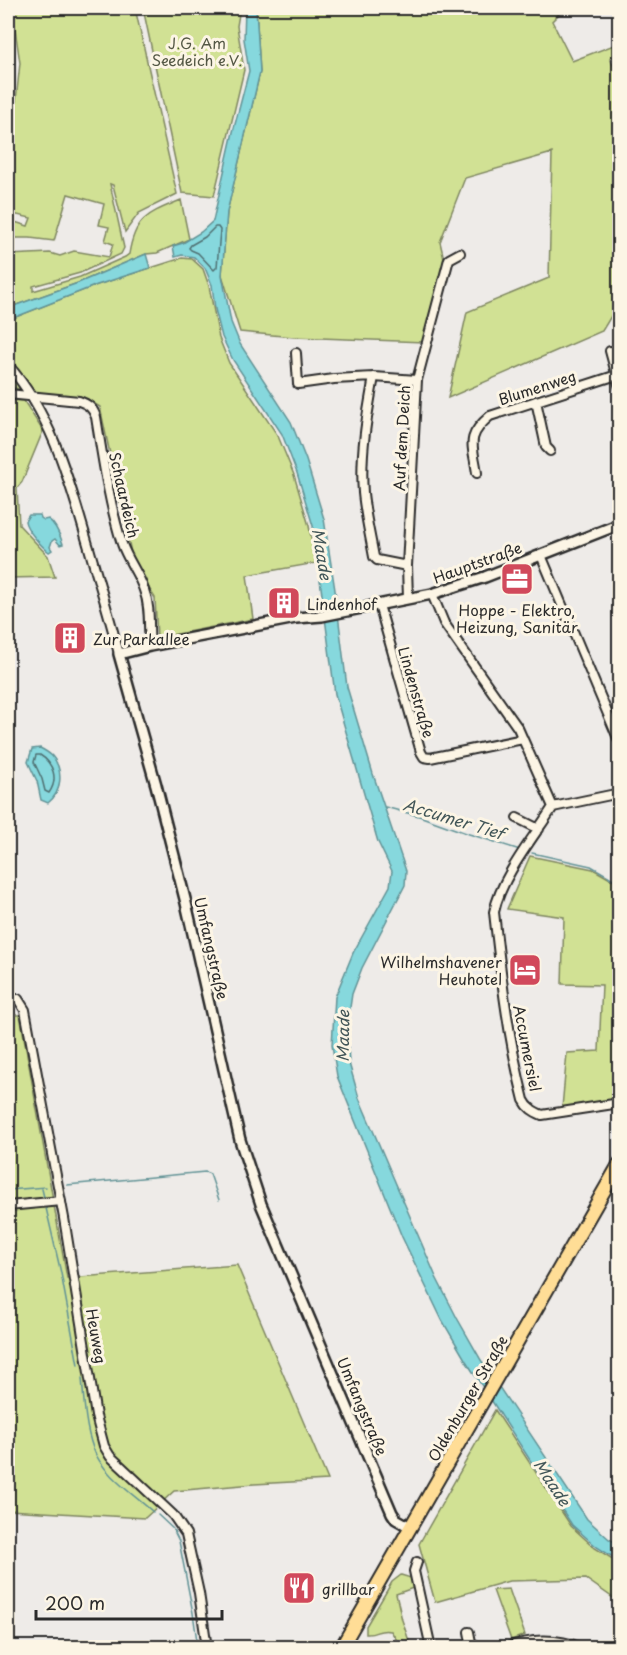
<svg xmlns="http://www.w3.org/2000/svg" width="627" height="1655" viewBox="0 0 627 1655" font-family="'Playpen Sans',sans-serif">
<rect width="100%" height="100%" fill="#eeebe8"/>
<filter id="ink" filterUnits="userSpaceOnUse"><feTurbulence type="fractalNoise" baseFrequency=".0167" numOctaves="2"/><feDisplacementMap in="SourceGraphic" scale="12" xChannelSelector="R" yChannelSelector="G"/><feConvolveMatrix kernelMatrix="1 2 1 2 8 2 1 2 1" color-interpolation-filters="sRGB"/></filter>
<g filter="url(#ink)">
<path fill="#d1e194" stroke="#7e8660" stroke-width="1.5" d="M12 8H135L177 194 139 213 125 232 113 185 110 184 124 248 121 254 80 273 33 286V291L80 277 125 257 129 254C135 216 150 213 181 200L189 239 157 253 146 254 78 283 8 308V255L50 253 60 256 74 251 109 257 113 244 105 241 109 227 99 225 104 204 68 194 54 241 30 238H8V220L28 226 31 218 8 213V144L15 110 20 63Z
M143 8H240L237 26 244 70 214 196 182 193Z
M256 8H565L552 21 572 61 619 43V54L610 58 620 82 619 303 602 331 448 398 467 312 549 278 552 153 465 178 440 242 444 259 424 342 294 337 240 332 222 275 227 212 260 72Z
M182 258 192 259 203 269 209 286 219 338 229 363 278 436 294 475 309 526 316 563 247 575 253 619 157 638 155 598 133 562 100 407 90 401 8 387V320L97 285Z
M8 400 24 401 43 431 22 482 17 488 19 525 48 556 55 577 8 578Z
M530 856 593 869 619 884V1100L562 1108 567 1053 599 1051 602 985 562 984 564 917 507 909Z
M11 1015H20L67 1278 237 1265 328 1480 254 1484 174 1491 145 1518 8 1510V1020Z
M495 1410 571 1526 595 1548 619 1563V1602L586 1579 509 1581 435 1602 419 1544Z
M401 1575 411 1578 413 1588 396 1594 402 1620 411 1647H401L391 1631C378 1628 377 1635 366 1634V1626L392 1582Z
M509 1589 525 1635 511 1640 493 1590Z"/>
<path fill="#86d8dd" stroke="#629396" stroke-width="1.5" d="M245 8H256L260 72 227 212 222 275 231 322 240 344 291 422 306 460 324 519 335 590 347 687 373 774 406 871 405 885 362 968 352 994 347 1028 349 1063 359 1098 436 1277 457 1318 481 1360 587 1519 609 1539 619 1544V1561L597 1547 572 1525 466 1361 442 1320 402 1237 337 1076 332 1045 335 997 353 953 390 886 392 871 378 842 335 694 313 526 297 473 282 434 233 360 222 337 215 309 212 285 205 268 194 257 182 255 175 257 173 246 183 243 201 232 213 221 233 132 249 71 244 39Z
M146 254 150 268 97 285 8 320V308L78 283Z
M29 515H40L41 518 44 520 48 519C56 524 60 535 63 544L60 545 55 539 52 541 50 547 52 550 49 552C41 546 26 529 25 521Z
M40 748C44 750 49 753 52 756 64 770 62 792 48 803L41 800 37 781 28 762 32 749Z"/>
<g fill="none" stroke-linecap="round" stroke-linejoin="round">
<path stroke="#4f7072" stroke-width="1.5" d="M215 227H218L220 230 217 267 214 270 198 253 191 250 189 248 191 245 205 237Z
M36 755H40C53 763 59 779 49 793L45 791 42 779 34 762Z"/>
<path stroke="#629396" stroke-width="1.5" d="M385 807 419 816 469 834 520 850
M532 853 591 866 620 883
M67 1185 205 1172 210 1174 219 1200
M42 1189 44 1197
M8 1190 46 1187
M46 1208 61 1273 78 1365
M82 1378C84 1401 85 1426 93 1448 102 1474 133 1494 153 1512
M158 1515 173 1529 179 1541 193 1613 197 1641 196 1648"/>
<g stroke="#2b2b2b" stroke-width="12">
<path id="minor" d="M610 351 620 388
M296 353 298 384 334 379 374 377 417 380
M8 365C53 416 70 484 89 548 99 583 110 618 119 654
M374 377C367 415 360 454 363 493 365 514 370 535 374 557L377 560 407 566
M8 394 79 401C88 404 93 408 96 417 103 460 109 503 122 544 128 561 139 574 144 590 151 608 148 628 150 646
M536 401 546 447 550 451
M477 473C473 445 465 437 490 416L620 374
M541 555 620 743
M432 594 444 623 518 728 553 807
M408 599 407 566 417 380 449 259 460 253
M379 605 421 752 424 757 430 758 523 739
M553 807C534 837 501 877 494 912 501 975 508 1038 524 1100 528 1108 533 1111 542 1115L620 1103
M553 807 620 793
M517 818 539 829
M18 999 25 1010 64 1218 96 1416 104 1446 110 1456 173 1515 186 1534 199 1593 207 1648
M8 1206 61 1201
M417 1562 414 1571 431 1648
M469 1632 471 1642 479 1648
M504 1648C531 1639 555 1637 582 1648"/>
</g>
<g stroke="#2b2b2b" stroke-width="14">
<path id="tertiary" d="M410 1527 396 1519 392 1513 261 1204 240 1140 186 903 156 785 119 654 150 646 296 618 322 616 432 594 485 577 620 524"/>
</g>
<g stroke="#2b2b2b" stroke-width="16">
<path id="primary" d="M341 1648 620 1163"/>
</g>
<use href="#minor" stroke="#fcf5e5" stroke-width="8"/>
<use href="#tertiary" stroke="#fcf5e5" stroke-width="9"/>
<use href="#primary" stroke="#ffdd96" stroke-width="12"/>
</g>
</g>
<defs>
<g id="office-square" transform="scale(1.725)"><rect x="-9" y="-9" width="18" height="18" rx="4" fill="#d1495b" stroke="#fcf5e5"/><path d="M-6-3h4V-5.5h4V-3h4V5H-6ZM-1-4.5V-3h2v-1.5ZM-6 0V1H6V0Z" fill="#fff"/></g>
<g id="building-square" transform="scale(1.725)"><rect x="-9" y="-9" width="18" height="18" rx="4" fill="#d1495b" stroke="#fcf5e5"/><path d="M-4-6H4V6H1V3H-1V6H-4ZM-2.5-4.3h1.7v1.8h-1.7ZM.8-4.3h1.7v1.8H.8ZM-2.5-1h1.7V.8h-1.7ZM.8-1h1.7V.8H.8Z" fill="#fff"/></g>
<g id="hotel-square" transform="scale(1.725)"><rect x="-9" y="-9" width="18" height="18" rx="4" fill="#d1495b" stroke="#fcf5e5"/><path d="M-6-4.5h1.5V1H6V5H4.5V3h-9V5H-6ZM-4 0a1.8 1.8 0 1 1 3.6 0ZM.5 0V-2.5h3Q6-2.5 6 0Z" fill="#fff"/></g>
<g id="restaurant-square" transform="scale(1.725)"><rect x="-9" y="-9" width="18" height="18" rx="4" fill="#d1495b" stroke="#fcf5e5"/><path d="M-5-6h1v4h1v-4h1v4h1v-4h1v5L-1.5 .5V6h-2V.5L-5-1ZM5-6V6H3V1.5H1.5Q1.5-4 5-6Z" fill="#fff"/></g>
</defs>
<g fill-rule="evenodd">
<use href="#office-square" x="517" y="579"/>
<use href="#building-square" x="284" y="603"/>
<use href="#building-square" x="70" y="638"/>
<use href="#hotel-square" x="525" y="970"/>
<use href="#restaurant-square" x="299" y="1588"/>
</g>
<g text-anchor="middle" dominant-baseline="central" stroke-width="6" stroke-linejoin="round" paint-order="stroke">
<g font-size="15" fill="#545845" stroke="#fcf5e5">
<text x="197" y="42">J.G. Am<tspan x="197" dy="17">Seedeich e.V.</tspan></text>
</g>
<g font-size="15" fill="#2b2b2b" stroke="#fcf5e5">
<text transform="translate(537 387) rotate(-18)">Blumenweg</text>
<text transform="translate(401 438) rotate(-87)">Auf dem Deich</text>
<text transform="translate(125 495) rotate(77)">Schaardeich</text>
<text transform="translate(477 562) rotate(-20)">Hauptstraße</text>
<text transform="translate(417 692) rotate(74)">Lindenstraße</text>
<text transform="translate(212 948) rotate(77)">Umfangstraße</text>
<text transform="translate(528 1048) rotate(79)">Accumersiel</text>
<text transform="translate(97 1336) rotate(80)">Heuweg</text>
<text transform="translate(467 1398) rotate(-60)">Oldenburger Straße</text>
<text transform="translate(363 1406) rotate(67)">Umfangstraße</text>
</g>
<g font-size="15" fill="#2b2b2b" stroke="#fcf5e5" text-anchor="start">
<text x="307" y="603">Lindenhof</text>
<text x="517" y="609" text-anchor="middle">Hoppe - Elektro,<tspan x="517" dy="17">Heizung, Sanitär</tspan></text>
<text x="93" y="638">Zur Parkallee</text>
<text x="502" y="961" text-anchor="end">Wilhelmshavener<tspan x="502" dy="17">Heuhotel</tspan></text>
<text x="322" y="1588">grillbar</text>
</g>
<g font-size="16" font-style="italic" fill="#425658" stroke="#fcf5e5">
<text transform="translate(323 554) rotate(81)">Maade</text>
<text transform="translate(454 818) rotate(17)">Accumer Tief</text>
<text transform="translate(342 1036) rotate(-89)">Maade</text>
<text transform="translate(553 1482) rotate(57)">Maade</text>
</g>
</g>
<rect width="627" height="1655" fill="none" stroke="#fcf5e5" stroke-width="30"/>
<rect x="15" y="15" width="597" height="1625" fill="none" stroke="#2b2b2b" stroke-width="2" filter="url(#ink)"/>
<path d="M36 1610v9h186v-9" fill="none" stroke="#2b2b2b" stroke-width="3"/>
<text x="45" y="1610" font-size="18" fill="#2b2b2b" stroke="#fcf5e5" stroke-width="4.5" paint-order="stroke">200 m</text>
</svg>
